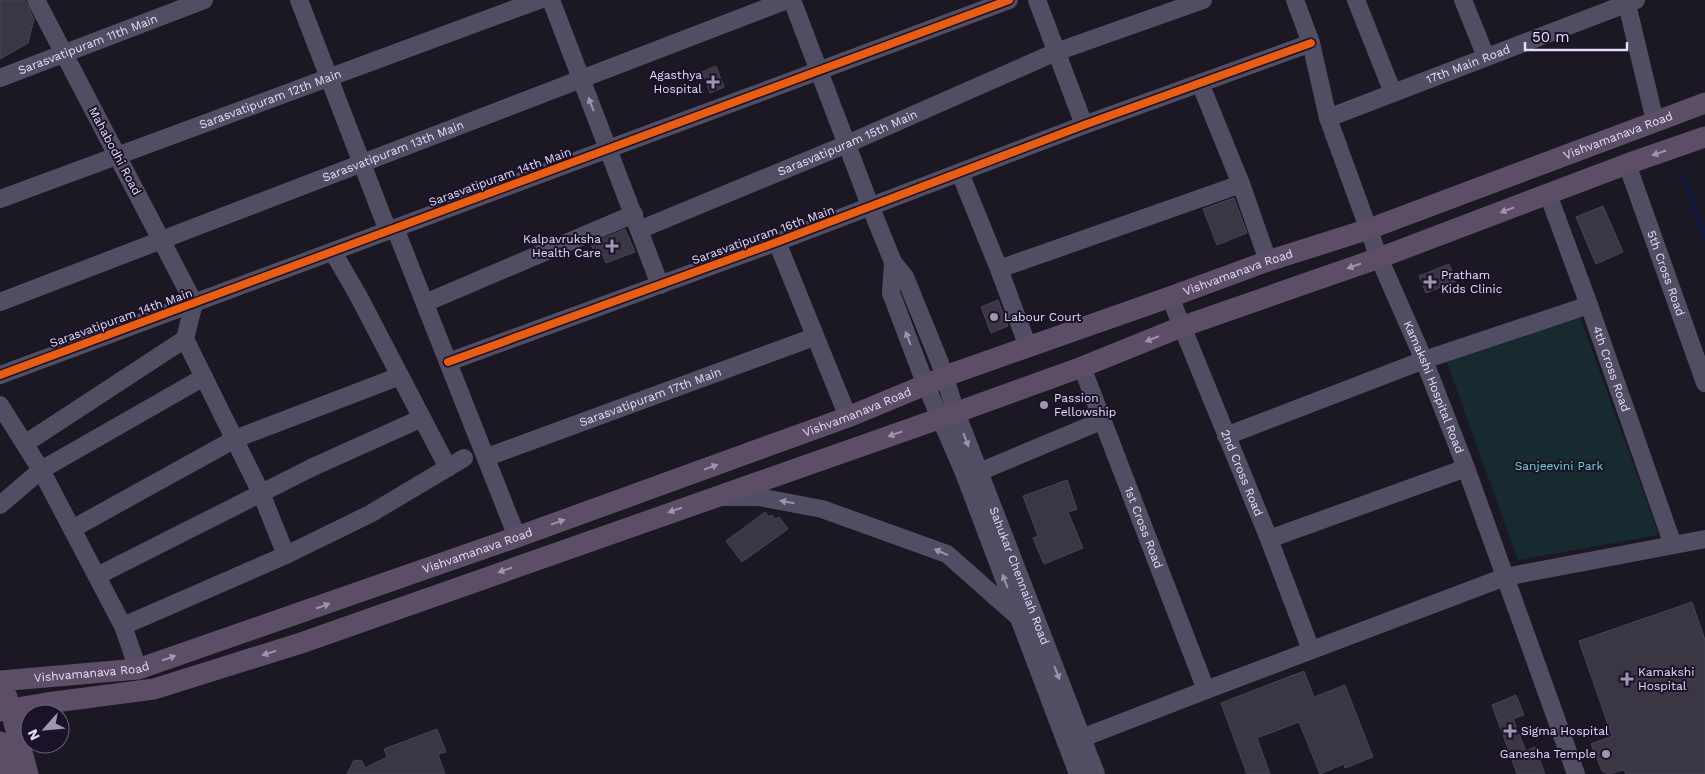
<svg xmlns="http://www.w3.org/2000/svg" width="1705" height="774" viewBox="0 0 1705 774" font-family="'Work Sans',sans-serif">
<rect width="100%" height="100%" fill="#1b1723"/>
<path fill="#172a2f" d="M1580 317 1659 535 1518 560 1446 360Z"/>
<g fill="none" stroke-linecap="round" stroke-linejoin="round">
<path stroke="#101941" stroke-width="4.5" d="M1683 175 1705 237"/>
</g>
<path fill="#3b3644" stroke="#494356" d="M0 0H25L34 19 28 43 0 59Z
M716 66 724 87 710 93 702 72Z
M1234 198 1247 233 1217 245 1203 209Z
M1603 206 1623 252 1596 264 1576 217Z
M625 229 635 252 606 263 602 254 596 256 591 244Z
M1449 264 1456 281 1426 293 1419 276Z
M998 300 1008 326 991 333 981 307Z
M1067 480 1077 509 1068 512 1083 548 1044 564 1033 538 1038 536 1023 496Z
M765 512 769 517 772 515 775 519 779 517 788 529 742 562 726 541Z
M1692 602 1705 640V774H1626L1624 770 1608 774 1602 771 1591 744 1612 736 1579 641Z
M1304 671 1314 697 1345 685 1373 757 1345 768 1344 764 1320 774 1299 722 1257 738 1270 774H1247L1221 703Z
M1516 695 1524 715 1513 719 1526 751 1535 747 1545 774H1517L1511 757 1492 705Z
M437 729 446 752 438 754 445 774H347L354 760 362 761 365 768 387 757 384 749Z"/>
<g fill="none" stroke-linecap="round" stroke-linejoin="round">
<g stroke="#514d63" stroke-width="18">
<path d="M299 0 388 231"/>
<path d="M551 0 660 285"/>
<path id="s1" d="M792 0 871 208 893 262 905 277 940 363 956 412 1096 774"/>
<path d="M1037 0 1084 125"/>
<path id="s2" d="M1295 0 1311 43 1328 118 1379 258 1424 360 1466 468 1576 774"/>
<path d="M1356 0 1393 93"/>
<path d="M1463 0 1486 57"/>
<path d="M1626 0 1655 121"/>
<path id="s3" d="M0 78 204 0"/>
<path d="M1200 83 1241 184 1268 261"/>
<path id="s4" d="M1328 118 1636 0"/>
<path id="s5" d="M1627 164 1705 383"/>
<path d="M960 173 999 269 1028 347"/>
<path id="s6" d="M1548 194 1589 305 1673 545"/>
<path id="s7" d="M0 199 539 0"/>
<path d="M395 228 517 537"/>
<path id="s8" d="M639 230 847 144 1056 52 1203 0"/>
<path d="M777 242 848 417"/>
<path d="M333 252 359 297 448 468"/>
<path d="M893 262 891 293 925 383 964 473 1078 774"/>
<path d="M999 269 1241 184"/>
<path id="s9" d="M1170 297 1269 539 1311 650"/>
<path id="s10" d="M0 302 787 0"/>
<path d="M425 303 634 214"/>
<path d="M185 339 261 493 286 555"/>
<path d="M448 362 777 242 1084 125 1311 43"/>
<path id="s11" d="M1082 367 1206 690"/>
<path d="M0 375 1009 0"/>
<path d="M0 405 41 470 123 626 138 669"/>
<path d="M1226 436 1424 360 1589 305"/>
<path d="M26 443 185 339 194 303 36 0"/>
<path id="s12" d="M487 457 814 337"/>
<path d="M979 472 1101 421"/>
<path d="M724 497H759L822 509 947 554 1016 615"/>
<path d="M0 505 41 470 204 377"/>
<path d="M72 529 235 439 400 376"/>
<path d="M1269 539 1466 468"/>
<path d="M97 576 313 467 422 418"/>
<path d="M123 626 286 555 370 514 464 458"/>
<path d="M1082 738 1206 690 1505 577 1705 539"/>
</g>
<g stroke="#5b4e66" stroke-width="21">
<path id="s13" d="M0 681 138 669 517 537 848 417 954 373 1170 297 1268 261 1369 229 1705 103"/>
<path d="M7 697 28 774"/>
<path d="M0 711 47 703 154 689 301 643 941 418 1082 367 1181 327 1379 258 1627 164 1705 137"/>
<path d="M0 742 9 774"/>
</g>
<g stroke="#1a1228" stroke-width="11">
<path id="cycleway" d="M448 362 777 242 1084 125 1311 43
M0 375 1009 0"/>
</g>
<use href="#cycleway" stroke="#e95d12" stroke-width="8"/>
</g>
<defs><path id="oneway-solid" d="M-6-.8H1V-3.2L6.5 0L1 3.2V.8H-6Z" transform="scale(1.25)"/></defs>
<g fill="#9b94b0">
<use href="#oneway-solid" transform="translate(591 104) rotate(-111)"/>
<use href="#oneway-solid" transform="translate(908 338) rotate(-111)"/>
<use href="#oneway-solid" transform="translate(966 440) rotate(69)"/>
<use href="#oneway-solid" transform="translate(787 502) rotate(-170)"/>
<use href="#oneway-solid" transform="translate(941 552) rotate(-156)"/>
<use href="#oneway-solid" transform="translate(1005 581) rotate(-111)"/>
<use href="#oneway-solid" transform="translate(1057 673) rotate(69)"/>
</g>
<g fill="#a095b1">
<use href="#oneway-solid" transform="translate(1659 153) rotate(161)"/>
<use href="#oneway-solid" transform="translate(1507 210) rotate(159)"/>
<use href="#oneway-solid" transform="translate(1354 266) rotate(161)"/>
<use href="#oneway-solid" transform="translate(1152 339) rotate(158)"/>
<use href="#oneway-solid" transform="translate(895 434) rotate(161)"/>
<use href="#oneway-solid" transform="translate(711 467) rotate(-20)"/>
<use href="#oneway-solid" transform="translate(675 510) rotate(161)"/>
<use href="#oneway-solid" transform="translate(558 522) rotate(-20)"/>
<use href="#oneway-solid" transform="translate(505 570) rotate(161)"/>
<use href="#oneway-solid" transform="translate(323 606) rotate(-19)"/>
<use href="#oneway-solid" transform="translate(269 653) rotate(162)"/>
<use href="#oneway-solid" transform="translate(169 658) rotate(-19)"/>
</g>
<g fill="#9e97b0" stroke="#1a1228" stroke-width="2">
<path d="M710.5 74.5h5v5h5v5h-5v5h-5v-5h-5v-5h5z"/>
<path d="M609.5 238.5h5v5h5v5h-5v5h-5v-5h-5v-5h5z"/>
<path d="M1427.5 274.5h5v5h5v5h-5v5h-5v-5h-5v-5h5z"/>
<circle cx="994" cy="317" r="5"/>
<circle cx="1044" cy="405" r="5"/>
<path d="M1624.5 671.5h5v5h5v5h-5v5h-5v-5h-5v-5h5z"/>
<path d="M1507.5 723.5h5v5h5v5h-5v5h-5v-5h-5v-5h5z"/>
<circle cx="1606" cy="754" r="5"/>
</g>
<g text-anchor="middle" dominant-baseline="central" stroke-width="4" stroke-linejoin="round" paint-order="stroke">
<g font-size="12" fill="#e5dcfc" stroke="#1a1228">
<text stroke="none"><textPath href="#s3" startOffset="94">Sarasvatipuram 11th Main</textPath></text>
<text stroke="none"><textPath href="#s4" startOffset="150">17th Main Road</textPath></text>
<text stroke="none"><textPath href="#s7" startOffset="288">Sarasvatipuram 12th Main</textPath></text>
<text stroke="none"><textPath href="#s13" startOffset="1712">Vishvamanava Road</textPath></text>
<text stroke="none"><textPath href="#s8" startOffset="226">Sarasvatipuram 15th Main</textPath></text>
<text transform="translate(115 151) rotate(62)">Mahabodhi Road</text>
<text stroke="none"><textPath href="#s10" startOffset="421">Sarasvatipuram 13th Main</textPath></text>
<text transform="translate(500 177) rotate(-20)">Sarasvatipuram 14th Main</text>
<text transform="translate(763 235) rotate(-20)">Sarasvatipuram 16th Main</text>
<text stroke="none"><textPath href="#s13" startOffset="1308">Vishvamanava Road</textPath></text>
<text stroke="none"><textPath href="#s5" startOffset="116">5th Cross Road</textPath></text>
<text transform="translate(121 318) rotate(-20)">Sarasvatipuram 14th Main</text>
<text stroke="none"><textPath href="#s6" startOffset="186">4th Cross Road</textPath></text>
<text stroke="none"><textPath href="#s2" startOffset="412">Kamakshi Hospital Road</textPath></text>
<text stroke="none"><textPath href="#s12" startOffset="174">Sarasvatipuram 17th Main</textPath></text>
<text stroke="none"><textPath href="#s13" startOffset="902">Vishvamanava Road</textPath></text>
<text stroke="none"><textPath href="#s9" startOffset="190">2nd Cross Road</textPath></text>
<text stroke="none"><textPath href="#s11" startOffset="172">1st Cross Road</textPath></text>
<text stroke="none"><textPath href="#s13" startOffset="498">Vishvamanava Road</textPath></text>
<text stroke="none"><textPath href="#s1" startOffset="620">Sahukar Chennaiah Road</textPath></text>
<text stroke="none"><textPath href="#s13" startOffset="92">Vishvamanava Road</textPath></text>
</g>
<g font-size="12" fill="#e5dcfc" stroke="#1a1228" text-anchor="start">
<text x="702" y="75" text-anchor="end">Agasthya<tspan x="702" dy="14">Hospital</tspan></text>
<text x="601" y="239" text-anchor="end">Kalpavruksha<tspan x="601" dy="14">Health Care</tspan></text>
<text x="1441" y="275">Pratham<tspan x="1441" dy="14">Kids Clinic</tspan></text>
<text x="1004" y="317">Labour Court</text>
<text x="1054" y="398">Passion<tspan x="1054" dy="14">Fellowship</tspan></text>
<text x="1638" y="672">Kamakshi<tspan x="1638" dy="14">Hospital</tspan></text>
<text x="1521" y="731">Sigma Hospital</text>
<text x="1596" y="754" text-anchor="end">Ganesha Temple</text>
</g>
<g font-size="12" fill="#6cd8cf" stroke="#1a1228">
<text x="1559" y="466">Sanjeevini Park</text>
</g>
</g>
<g transform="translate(45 729) rotate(243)"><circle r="24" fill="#1a1228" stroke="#6b637d"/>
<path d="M0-4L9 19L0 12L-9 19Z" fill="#9e97b0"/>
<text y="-8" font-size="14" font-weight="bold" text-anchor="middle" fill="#e5dcfc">N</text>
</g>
<path d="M1525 42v8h102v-8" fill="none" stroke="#e5dcfc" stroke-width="2.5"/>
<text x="1532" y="42" font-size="15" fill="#e5dcfc" stroke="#1a1228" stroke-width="4" paint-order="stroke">50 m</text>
</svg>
